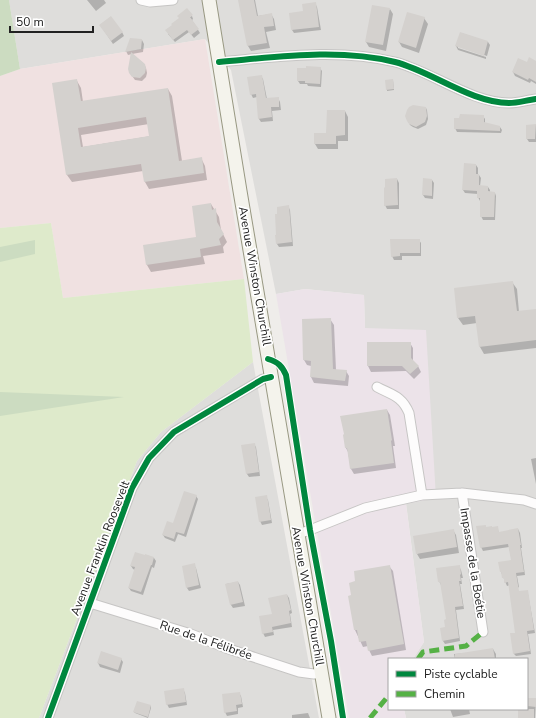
<svg xmlns="http://www.w3.org/2000/svg" width="536" height="718" viewBox="0 0 536 718" font-family="'Nunito Sans',sans-serif">
<rect width="100%" height="100%" fill="#efedea"/>
<path fill="#dedddb" d="M9 0H536V718H406L404 709H527V659H413L424 642 406 503 435 498 365 328 364 295 305 289 276 294 231 70 205 39 20 69Z
M253 362 319 718H39L137 461 161 432Z"/>
<path fill="#f0e1e1" d="M205 39 244 279 63 298 51 223 0 228V76L20 69Z"/>
<path fill="#ece3e9" d="M305 289 364 295 365 328 426 330 436 498 406 504 424 642 413 659H389V709H404L406 718H349L276 294Z"/>
<path fill="#deeacb" d="M51 223 63 298 244 279 253 362 161 432 137 461 39 718H0V228Z"/>
<path fill="#ccdcc1" d="M0 0H9L20 69 0 76Z
M35 240V254L0 262V247Z
M0 392 124 397 0 416Z"/>
<path fill="#0003" fill-rule="evenodd" d="M87 0H104L106 3 96 11Z
M239 0H255L258 16 271 14 274 19 276 30 266 32 270 48 251 51 248 46Z
M315 3 317 7 321 30 294 33 292 30Z
M390 9 393 14 386 51 369 47 366 42Z
M192 16 193 19 192 20 200 33 194 38 189 32 175 42 168 34 173 25Z
M424 18 428 24 419 53 402 47 399 42Z
M103 29 122 32 124 36 113 44Z
M461 33 488 42 490 45 487 56 458 46V48L486 57V59L458 50 456 46Z
M142 40 144 44 143 52 132 54 144 64 146 68 147 73 146 77 142 81 135 80 130 73 132 54 128 55 126 51Z
M536 62V84L531 81 530 83 515 76 513 72 527 63Z
M320 68 322 71 321 87 308 86 307 84H300L298 81Z
M261 76 263 79 267 99 278 98 280 102 281 110 272 111 273 121 261 122 259 119 257 97 253 98 251 94Z
M393 80 394 90 387 91V89Z
M77 81 81 88 83 102 168 89 172 96 182 161 201 158 205 166 207 180 149 189 145 182 143 171 72 182 67 175ZM149 124 151 136 83 147 81 135Z
M426 108 427 110 428 119 426 125 418 129 413 127 410 125 406 117Z
M345 111 348 117V141H338V149H318L315 144 327 134Z
M483 116 485 119V124L500 127 502 130 501 133 457 132 455 128Z
M536 124V142H529L527 139Z
M476 165 478 168V175H479L481 178 480 186 488 187 490 190V192L495 193 496 196 495 220H483L481 216V201H480L478 197V194L465 193 463 190Z
M397 179 399 183V209H387L385 205Z
M432 180 434 183 433 199 425 198 423 195Z
M211 204 219 217 221 230 227 242 223 247 224 253 203 256 205 264 151 272 147 265 144 246 197 238Z
M288 206 290 210 293 246 279 247 277 244Z
M419 240 421 243V256H402V260H394L392 256Z
M512 282 517 289 519 312H536V348L484 354 480 347 477 323 463 325 458 318Z
M330 319 334 325 336 370 346 371 349 376 348 386 314 383 311 377V366L307 365 304 360Z
M368 343H410L413 348V362L418 366 421 372 414 379 406 371 371 372 368 366Z
M387 410 390 415 395 446H393L396 468 354 474 351 469 348 452 346 448Z
M254 444 256 447 260 476 249 477 247 474 242 446Z
M536 458V484L531 459Z
M196 496 198 499 186 537 178 534 175 542 165 538 163 535 174 524Z
M266 497 268 500 272 523 262 525 260 521Z
M497 527 499 533 518 529 520 533 522 548H521L525 575 517 576 519 587 512 592 510 585 507 586 501 572 512 561 509 547 483 551 481 547 486 528Z
M453 530 456 535 459 553 420 559 417 554Z
M146 555 154 558 156 561 154 568 152 567 143 595 131 591 129 588 135 570 133 569 131 566Z
M194 565 196 568 201 588 189 591 187 588Z
M389 566 393 571 406 650 372 656 369 650 368 646 363 647 355 630 352 596Z
M459 566 461 570 463 578H461L462 584H460L464 609 456 610 460 641 445 644 443 641 448 620 441 585 439 581Z
M238 582 240 585 245 606 233 608 231 605 226 584Z
M528 594 535 633 528 634 531 654 516 656 514 654 516 633Z
M287 595 289 598 292 613 290 614 292 627 273 630 274 635 265 637 263 633 273 614Z
M493 649 496 654V659H455L454 654 470 653Z
M102 652 121 659 123 662 120 673 100 667 98 663Z
M183 689 185 693 187 705 169 708 167 704Z
M239 693 241 696 243 707 238 708V714L227 716 225 712Z
M527 699H536L535 718H519V709H527Z
M151 706V708L148 718 135 713 134 712Z
M450 709H469L470 714 453 717Z
M308 713 310 718H292V715Z"/>
<path fill="#d4d1ce" fill-rule="evenodd" d="M238 0H254L257 16 272 13 274 26 264 27 267 43 247 46Z
M316 2 319 27 291 30 289 13 303 11 302 4Z
M372 5 390 8 383 45 365 42Z
M187 8 193 15 190 17 199 29 191 35 187 30 173 40 165 30 172 25 171 24 179 18 177 16Z
M407 12 425 17 416 48 398 42Z
M111 16 123 32 111 41 99 25Z
M460 32 488 41 484 56 455 46Z
M130 38 142 39 141 49 125 52Z
M131 52 145 64 146 68 145 73 140 78 132 77 129 73 128 69Z
M529 57 536 61V82L529 78 528 80 512 72 518 58 527 62Z
M306 66 321 67 320 84 305 83V81H297V68H306Z
M262 75 266 98 279 97V107H271L272 117 258 119 256 94 250 95 247 77Z
M77 79 81 101 168 88 179 161 202 157 204 173 144 182 141 164 66 175 52 83ZM146 117 149 136 81 147 78 128Z
M393 79 394 89 386 90 385 80Z
M413 105 426 107 427 116 425 122 416 127 409 124 407 121 405 116 407 110 409 107Z
M327 110H345V135L336 136V144H314V133H326Z
M460 114 484 115V122L500 126V131L454 129V118H459Z
M536 124 535 139H526V125Z
M464 163 476 164V174H479V185L488 186V191L495 192 494 217H480V198H477V191L462 190Z
M397 178 398 205 384 206V188L385 187V179Z
M423 178 432 179V196L422 195Z
M211 203 212 210 216 208 217 222 224 234 219 239 221 245 200 249 201 257 146 265 143 245 196 237 192 206Z
M289 205 292 242 276 244 275 235H276L275 214H277V207Z
M390 239H420V253H400V256L391 257Z
M513 281 517 311 536 309V340L479 347 475 316 457 318 454 288Z
M331 318 333 369 347 370 345 381 310 377 311 361 303 360 302 319Z
M367 342H411V358L419 366 410 374 402 366H367Z
M387 409 392 440 391 441 394 463 350 469 347 448H345L343 435 344 434 340 416Z
M255 443 259 472 246 474 241 445Z
M184 491 197 495 184 534 176 532 174 539 162 535 167 521 173 523Z
M267 495 271 520 259 522 255 497Z
M486 525V527L492 526V527L498 526 499 532 518 528 521 545H520L524 572 516 573 519 591 528 590 534 630 527 631 530 651 513 654 510 633H515L508 582 504 583V578H502L501 572H500L498 562 511 560 508 544 480 548 476 526Z
M454 529 457 547 416 554 413 536Z
M135 552 145 555V554L154 557 152 565H151L141 592 128 588 135 567 130 566Z
M195 563 199 585 186 588 182 566Z
M390 565 404 644 368 651 366 641 359 642 357 630H354L348 596 351 595 349 583 355 581 354 571Z
M460 565 461 574 460 575 461 581H459L463 606 455 607 459 638 442 641 440 628 445 627 444 620 446 619 440 582H438L436 568Z
M238 581 243 602 230 605 225 584Z
M287 594 291 610 289 611 291 623 272 627 273 632 262 634 259 616 272 614 268 598Z
M493 648 495 659H455V654Z
M101 651 122 658 118 670 97 663Z
M184 688 186 702 166 705 164 691Z
M240 692 242 704 236 705 237 711 224 713 222 694Z
M527 698H536V707L527 706Z
M137 701 151 705 148 717 133 712Z
M518 709H534V718H518Z"/>
<g fill="none" stroke-linecap="round" stroke-linejoin="round">
<g stroke="#c6c5c4" stroke-width="11">
<path id="street" d="M141 0 150 2 173 0
M219 62C277 57 338 48 395 62 431 71 471 103 509 103 518 103 527 100 536 99
M377 387C392 395 402 396 409 413L422 495
M462 493 483 632
M298 534 310 530 365 508 422 495 462 493 524 500 536 504
M90 603 191 634 226 648 299 672 314 674 322 673
M48 718 132 488 149 458 174 432 263 379 271 377"/>
</g>
<g stroke="#989882" stroke-width="15">
<path id="secondary" d="M209 0 240 191 329 718"/>
</g>
<use href="#street" stroke="#fdfcfc" stroke-width="9"/>
<use href="#secondary" stroke="#f4f3ec" stroke-width="13"/>
<path stroke="#55b145" stroke-width="5" stroke-dasharray="10 5" stroke-linecap="butt" d="M418 659 423 652 466 646 483 632
M370 718 389 695"/>
<g stroke="#fff" stroke-width="8">
<path id="cycleway" d="M219 62C277 57 338 48 395 62 431 71 471 103 509 103 518 103 527 100 536 99
M268 359C278 362 282 366 286 375L310 530 331 641 343 718
M48 718 132 488 149 458 174 432 263 379 271 377"/>
</g>
<use href="#cycleway" stroke="#00873e" stroke-width="6"/>
</g>
<g text-anchor="middle" dominant-baseline="central" stroke-width="3.5" stroke-linejoin="round" paint-order="stroke">
<g font-size="12" fill="#212121" stroke="#fff">
<text transform="translate(255 276) rotate(80)">Avenue Winston Churchill</text>
<text transform="translate(100 548) rotate(-69)">Avenue Franklin Roosevelt</text>
<text transform="translate(473 563) rotate(81)">Impasse de la Boétie</text>
<text transform="translate(308 596) rotate(80)">Avenue Winston Churchill</text>
<text transform="translate(206 640) rotate(19)">Rue de la Félibrée</text>
</g>
</g>
<rect x="388" y="658" width="140" height="52" fill="#ffffff" stroke="#a6a6a6"/>
<rect x="396" y="671" width="20" height="6" fill="#00873e" stroke="#a6a6a6"/>
<text x="424" y="678" font-size="12" fill="#212121">Piste cyclable</text>
<rect x="396" y="691" width="20" height="6" fill="#55b145" stroke="#a6a6a6"/>
<text x="424" y="698" font-size="12" fill="#212121">Chemin</text>
<path d="M10 26v6h83v-6" fill="none" stroke="#212121" stroke-width="2"/>
<text x="16" y="26" font-size="12" fill="#212121" stroke="#ffffff" stroke-width="3" paint-order="stroke">50 m</text>
</svg>
